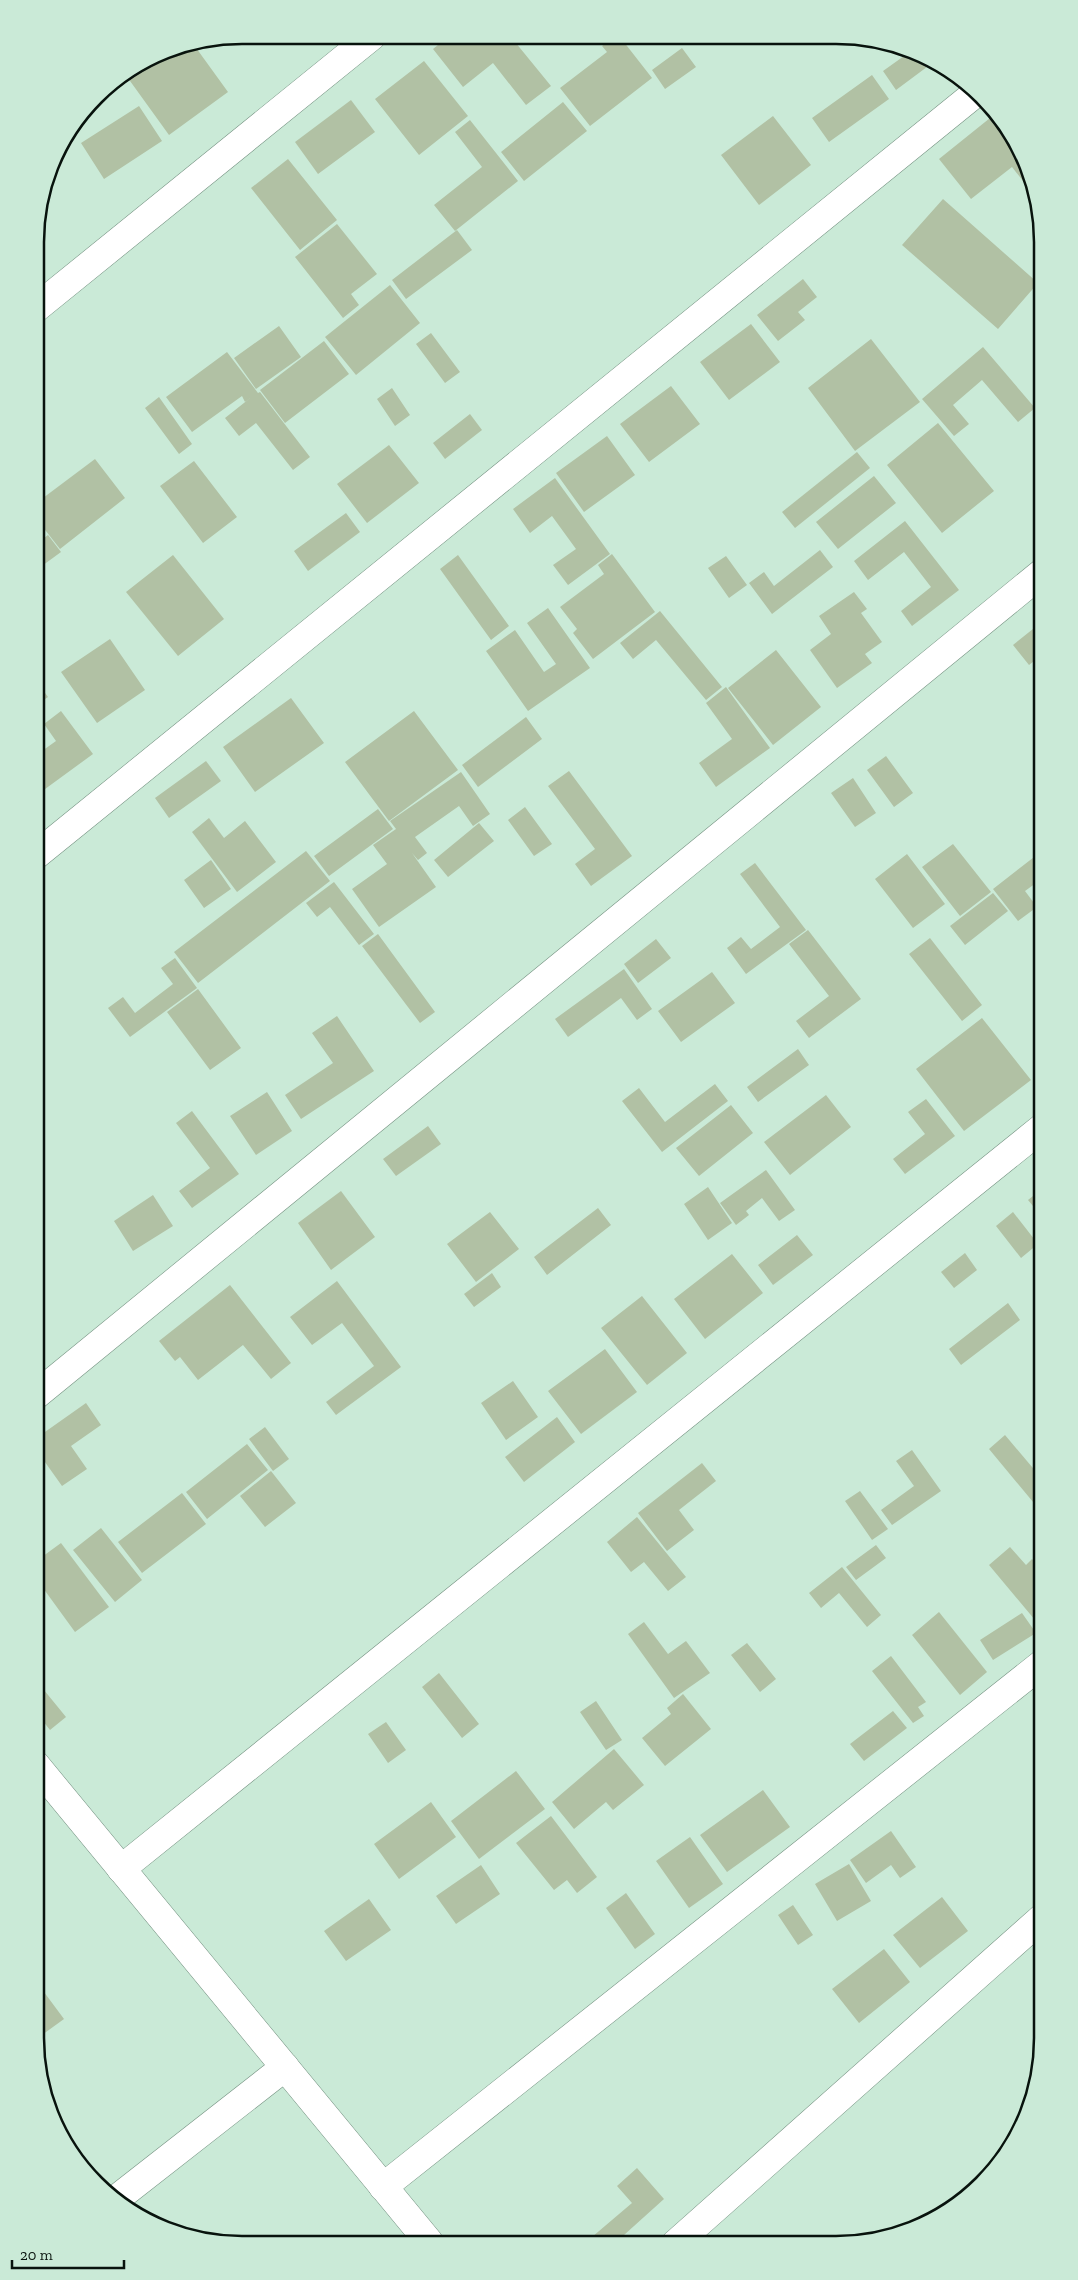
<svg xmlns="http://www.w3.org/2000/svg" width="1078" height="2280" viewBox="0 0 1078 2280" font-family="'Zilla Slab',serif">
<rect width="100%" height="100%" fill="#caead7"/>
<path fill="#b1c1a4" d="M449 36 511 37 551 86 526 105 493 63 463 87 433 49Z
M614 37H620L652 78 590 126 560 88 607 52 602 46Z
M194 45 228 92 169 135 125 74 163 51Z
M682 48 696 67 665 89 652 70Z
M911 51 935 61 896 90 883 71Z
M424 61 468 116 419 155 375 99Z
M872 75 889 99 829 142 812 118Z
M351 100 375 132 318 174 295 142Z
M563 102 587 131 524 181 501 152Z
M139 106 162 141 104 179 81 143Z
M995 114 1015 138 1036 188 1037 199 1012 167 971 199 939 159Z
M773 116 811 165 759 205 721 155Z
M470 120 518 181 455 231 434 205 482 167 455 132Z
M288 159 337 220 300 250 251 188Z
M943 199 1038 283 998 329 902 245Z
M337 224 377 274 351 294 359 305 343 318 295 257Z
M457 230 472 250 406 299 392 280Z
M803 279 817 297 798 312 805 320 778 341 757 315Z
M390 285 420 323 356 375 325 337Z
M751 324 780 362 729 400 700 362Z
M279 326 301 357 256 389 234 358Z
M431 333 460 372 445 383 416 344Z
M871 339 920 402 855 451 808 388Z
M324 341 349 374 285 423 260 390Z
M983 347 1035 408 1018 422 982 380 953 405 969 424 954 436 922 399Z
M227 352 258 393 260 392 310 457 293 470 256 423 239 436 225 418 254 395 245 402 242 396 192 432 166 397Z
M671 386 700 424 649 462 620 424Z
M1043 386V403L1035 392Z
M35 388 42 397 35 402Z
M392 388 410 415 395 426 377 399Z
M159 397 192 444 179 454 145 408Z
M470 414 482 430 445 459 433 443Z
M938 423 994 491 942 533 887 465Z
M607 436 635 475 584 512 556 473Z
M389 445 419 483 367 523 337 484Z
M857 452 870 468 795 528 782 512Z
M95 459 125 498 60 549 35 517V504Z
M194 461 237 517 203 543 160 486Z
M874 476 896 503 838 549 816 522Z
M555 478 610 554 568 585 553 565 576 549 552 516 530 533 513 509Z
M346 513 360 532 308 571 294 551Z
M905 521 959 590 912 626 901 611 931 587 904 552 868 580 854 561Z
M48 535 61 552 35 571V545Z
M820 550 833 567 772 614 749 583 764 572 774 586Z
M612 554 655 612 593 659 573 633 577 629 560 607 604 574 598 565Z
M173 555 224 619 178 656 126 592Z
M458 555 509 626 491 640 440 569Z
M726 556 747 585 729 598 708 568Z
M854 592 867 609 861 613 882 642 865 654 872 663 837 688 810 650 831 634 819 616Z
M548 608 590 668 528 711 486 651 515 630 544 672 556 664 527 623Z
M660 611 722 687 706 700 656 640 633 659 620 643Z
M1043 621V654L1029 665 1013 645Z
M110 639 145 690 97 723 61 672Z
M776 650 821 707 773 745 728 688Z
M35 679 48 697 35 706Z
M726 687 770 748 716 787 699 763 732 739 706 703Z
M291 698 324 743 255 792 223 747Z
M61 711 93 754 41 792 35 783V756L56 741 44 724Z
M414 711 458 770 389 821 345 762Z
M526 717 542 739 478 787 462 765Z
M886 756 913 793 894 807 867 770Z
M206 761 221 781 169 818 155 798Z
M569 771 632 856 591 886 575 864 595 849 548 786Z
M461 772 490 814 473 826 459 806 415 837 427 853 418 860 412 853 436 887 379 927 352 889 387 864 373 845 396 829 390 821Z
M853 778 876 813 855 827 831 793Z
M525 807 552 844 534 856 508 820Z
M378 809 393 829 329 876 314 856Z
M209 818 224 838 245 821 276 862 237 892 192 832Z
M479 823 494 841 448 877 434 860Z
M953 844 991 892 960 916 922 867Z
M306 851 330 881 198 983 174 952Z
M907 854 945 904 913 928 875 879Z
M1038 854 1043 860V878L1025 891 1037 907 1018 921 993 889Z
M211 860 231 889 204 908 184 880Z
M755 863 806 930 746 974 727 948 741 937 751 949 780 927 740 874Z
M334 882 374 934 359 945 330 907 317 917 306 903Z
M993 893 1008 911 965 945 950 926Z
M808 930 861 999 809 1038 796 1021 829 996 789 944Z
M378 934 435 1012 420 1023 362 946Z
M930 938 982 1005 962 1021 909 954Z
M656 939 671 958 638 983 624 964Z
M175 958 197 988 130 1037 108 1008 123 997 135 1013 173 984 161 968Z
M624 969 652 1009 637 1020 621 998 568 1037 555 1019Z
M712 972 735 1003 681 1042 658 1011Z
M198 989 241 1048 210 1070 167 1012Z
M337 1016 374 1071 301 1119 285 1095 333 1063 312 1033Z
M982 1018 1031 1080 964 1131 916 1069Z
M798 1049 809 1065 758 1102 747 1087Z
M715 1084 728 1101 662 1152 622 1101 639 1088 665 1122Z
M267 1092 292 1131 256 1155 230 1116Z
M826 1095 851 1127 790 1175 764 1142Z
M926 1099 955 1136 905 1174 893 1159 925 1134 908 1112Z
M731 1105 753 1133 699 1176 676 1148Z
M192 1111 239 1174 192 1208 179 1191 210 1168 176 1123Z
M428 1126 441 1144 396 1176 383 1159Z
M766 1170 795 1210 779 1221 762 1198 746 1211 749 1215 736 1225 720 1203Z
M708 1187 732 1223 708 1240 684 1204Z
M1043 1188V1218L1028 1200Z
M341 1191 375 1237 331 1270 298 1223Z
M153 1195 173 1226 133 1251 114 1221Z
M598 1208 611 1225 547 1275 534 1257Z
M490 1212 519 1249 476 1282 447 1244Z
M1013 1212 1038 1244 1021 1258 996 1226Z
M797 1235 813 1255 773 1285 758 1265Z
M965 1253 977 1270 954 1288 941 1272Z
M732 1254 763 1293 705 1339 674 1299Z
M492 1273 501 1287 474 1307 464 1294Z
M337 1281 401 1367 336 1415 326 1402 374 1366 342 1323 312 1345 290 1317Z
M230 1285 291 1363 271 1379 243 1345 198 1380 180 1357 175 1361 159 1341Z
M642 1296 687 1353 647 1385 601 1328Z
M1008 1303 1020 1320 961 1365 949 1349Z
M1043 1313V1332L1034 1320Z
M605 1349 637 1392 581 1434 548 1391Z
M513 1381 538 1417 506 1440 481 1403Z
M86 1403 101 1425 71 1446 87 1469 62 1486 35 1448V1439Z
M557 1417 575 1442 524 1482 505 1457Z
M265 1427 289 1459 273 1471 249 1439Z
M1005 1435 1043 1480V1514L989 1449Z
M247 1444 268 1470 207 1519 186 1492Z
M912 1450 941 1491 892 1525 881 1510 914 1486 896 1461Z
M702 1463 716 1481 679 1510 694 1530 667 1551 638 1513Z
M271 1471 296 1503 265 1527 240 1496Z
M860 1491 888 1529 872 1540 845 1501Z
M182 1493 206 1524 142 1573 118 1542Z
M637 1517 686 1577 668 1591 644 1562 631 1572 607 1542Z
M101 1528 142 1580 115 1602 73 1550Z
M61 1543 109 1607 75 1632 35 1577V1562Z
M876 1545 886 1558 856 1580 846 1567Z
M1010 1547 1026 1565 1032 1559 1043 1572V1624L1040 1626 989 1565Z
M842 1567 881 1615 867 1627 839 1593 821 1608 809 1593Z
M939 1612 987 1672 960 1695 912 1635Z
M1022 1613 1036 1633 993 1660 980 1640Z
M644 1622 668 1654 686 1641 710 1673 674 1698 628 1634Z
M747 1643 776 1679 760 1692 731 1655Z
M891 1656 926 1702 918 1707 924 1716 913 1723 872 1671Z
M439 1673 479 1724 462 1738 422 1687Z
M35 1679 66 1717 50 1730 35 1711Z
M683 1694 711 1729 665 1766 642 1738 671 1714 667 1708Z
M596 1701 622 1740 606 1750 580 1712Z
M893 1711 907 1728 864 1761 850 1744Z
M386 1722 406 1750 388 1763 368 1734Z
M614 1749 644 1785 613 1810 606 1802 574 1829 552 1802Z
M516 1771 545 1809 479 1859 451 1821Z
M763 1790 790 1827 727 1872 700 1835Z
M431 1802 456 1837 399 1879 374 1844Z
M551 1816 597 1877 577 1893 567 1880 554 1890 516 1843Z
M891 1831 916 1867 900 1878 891 1865 866 1883 850 1860Z
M690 1837 723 1884 689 1908 656 1861Z
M849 1864 871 1901 837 1921 815 1884Z
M481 1865 500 1894 456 1924 436 1896Z
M626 1893 655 1934 635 1949 606 1908Z
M942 1897 968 1931 920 1968 893 1935Z
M369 1899 391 1930 346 1961 324 1931Z
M793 1905 813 1935 798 1945 778 1915Z
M884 1949 910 1982 859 2023 832 1989Z
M41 1988 64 2019 35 2040V1992Z
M637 2168 664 2199 614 2244H598L592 2237 632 2203 617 2186Z"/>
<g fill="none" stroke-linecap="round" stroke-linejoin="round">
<g stroke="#749180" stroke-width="29">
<path id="street" d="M35 309 372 36
M35 856 977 92
M35 1396 1043 572
M121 1869 1043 1127
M383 2187 1043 1663
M115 2200 285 2067
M675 2244 1043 1917"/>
</g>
<g stroke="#749180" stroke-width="29">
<path id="secondary" d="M35 1764 429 2242"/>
</g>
<use href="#street" stroke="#fff" stroke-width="28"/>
<use href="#secondary" stroke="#fff" stroke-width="28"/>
</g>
<path d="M0 0H1078V2280H0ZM242 44H836A198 198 0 0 1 1034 242V2038A198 198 0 0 1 836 2236H242A198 198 0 0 1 44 2038V242A198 198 0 0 1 242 44Z" fill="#caead7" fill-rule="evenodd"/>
<path fill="none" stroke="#08130d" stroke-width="2.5" d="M242 44H836A198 198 0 0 1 1034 242V2038A198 198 0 0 1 836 2236H242A198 198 0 0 1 44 2038V242A198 198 0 0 1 242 44Z"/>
<path d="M12 2260v8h112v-8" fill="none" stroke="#08130d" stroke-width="2.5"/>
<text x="20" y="2260" font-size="15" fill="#08130d" stroke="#caead7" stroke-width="4" paint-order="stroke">20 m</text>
</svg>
